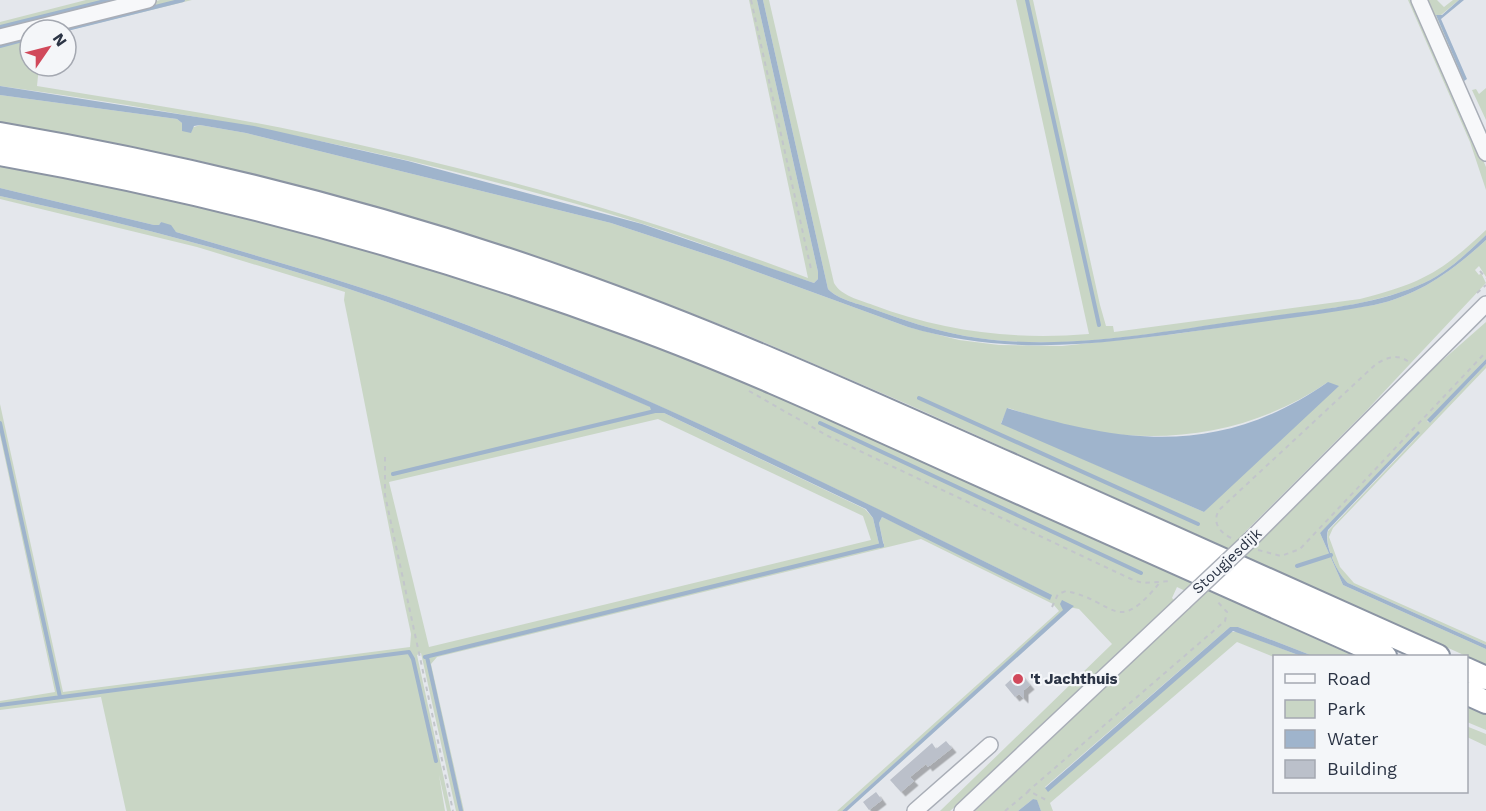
<svg xmlns="http://www.w3.org/2000/svg" width="1486" height="811" viewBox="0 0 1486 811" font-family="'Work Sans',sans-serif">
<defs>
<filter id="shadow"><feDropShadow dx="4.5" dy="4.5" stdDeviation="0" flood-color="#0004"/></filter>
</defs>
<rect width="100%" height="100%" fill="#e4e7ec"/>
<path fill="#c9d6c5" fill-rule="evenodd" d="M86 0H139L0 35V22Z
M160 0H192L66 31 41 30Z
M749 0H757L818 272V279L814 283C757 265 700 242 643 224 433 159 217 116 0 86V40L30 33V66H39L37 86C127 101 217 114 306 133 476 169 646 216 808 278Z
M763 0H769L834 283C841 296 860 300 873 305 944 332 1014 340 1089 334L1016 0H1033L1100 305 1106 326H1113L1114 332 1360 299C1422 283 1440 273 1486 230V235C1465 255 1445 275 1417 286 1366 307 1308 311 1253 319 1159 332 1060 353 965 336 933 330 903 320 873 309 860 304 838 300 828 289Z
M1408 0H1414L1486 167V190L1470 142Z
M1424 0H1437L1444 7 1453 0H1459L1441 15H1436L1464 81 1459 80Z
M1486 88V120L1472 90 1476 89 1479 94Z
M0 95 177 119 182 123V131L200 125 246 133 611 223 727 261 908 327 959 340 999 345 1062 346 1175 334 1374 305C1420 295 1452 271 1486 240V277L1479 266 1475 270 1479 275 1481 273 1486 283 1365 412 1244 533 1261 541 1428 373 1486 322V359L1427 421 1430 423 1486 364V368L1333 528 1329 537 1340 567 1354 583 1486 642V645L1348 583C1337 574 1324 544 1328 531L1420 434 1320 533 1343 585 1486 649V665L907 404 742 333 631 290 464 233 342 197 192 159 0 122ZM1328 382 1204 512 1001 423 1008 408C1036 417 1066 428 1096 432 1179 444 1258 430 1328 382Z
M0 166C279 214 549 297 808 409L1354 656H1313L1238 627H1230L1045 787 1048 791 1231 632H1238L1301 656 1274 657 1237 642 1050 803 1053 811H1041L1037 801 1033 799 1018 811H975L1200 598 1177 587 1172 598 1174 600 956 806 950 811H940L1112 644 1079 609 1063 606 1064 610 842 811H837L1059 611 1053 604 921 539 437 657 431 664 464 811H456L421 653 417 655 451 811H447L439 775 445 811H126L101 697 0 710V701L55 692 0 435V404L63 692 410 647 411 634C387 523 367 411 344 300L345 292 197 247 0 199V196C117 221 233 251 346 288 450 322 550 365 651 407L653 413H664L865 509 873 518 880 548 884 546 879 523 882 517 1052 595C859 500 667 403 467 325 372 288 274 261 176 232L161 222 159 225H154L0 188ZM658 419 863 516 871 540 429 647 389 482Z
M1466 707 1486 715V730L1467 722Z
M1466 726 1486 734V746L1467 737Z"/>
<path fill="#9fb4cc" d="M757 0H763L828 289C838 300 860 304 873 309 903 320 933 330 965 336 1062 353 1162 331 1258 318 1311 310 1367 307 1417 286 1445 275 1465 255 1486 235V240C1452 271 1420 295 1374 305 1320 315 1265 321 1211 329 1104 343 1015 358 908 327L727 261 611 223 246 133 200 125 194 126 191 133 182 131V123L177 119 0 95V86L254 126 408 161 642 224 814 283 818 279V272Z
M1459 0H1464L1441 19 1467 79 1464 81 1436 15H1442Z
M0 188 154 225H159L161 222 171 225 176 232C274 261 372 288 467 325 667 403 859 499 1052 595L1050 600 882 517 879 523 884 547 880 548 873 518 866 509 664 413H652L650 407C550 364 449 322 346 288 233 251 117 221 0 196Z
M1486 359V364L1430 423 1427 420Z
M1328 382 1339 386 1204 512 1001 424 1007 408C1126 444 1220 457 1328 382Z
M1418 431 1420 433 1328 530C1323 544 1338 575 1348 583L1486 645V649L1343 585 1320 533Z
M1062 600 1074 606 847 811H842L1063 610 1060 604Z
M1230 627H1238L1313 656H1301L1233 631 1048 792 1045 788Z
M1033 799 1037 800 1041 811H1018Z"/>
<g fill="none" stroke-linecap="round" stroke-linejoin="round">
<path stroke="#9fb4cc" stroke-width="4" d="M1027 0 1099 325
M0 27 109 0
M63 30 183 0
M0 46 30 38
M919 398 1198 524
M0 423 60 697
M820 423 1141 573
M393 474 655 411
M1297 566 1331 555
M425 657 882 545
M427 657 461 811
M0 705 409 652 413 659 436 761"/>
</g>
<path fill="#bbc0ca" filter="url(#shadow)" d="M1019 672 1030 685 1024 690V699L1019 694 1015 697 1005 685Z
M946 741 952 748 928 767 926 764 910 777 914 781 901 792 890 780 932 743 936 749Z
M876 792 882 800 869 810 863 802Z"/>
<g fill="none" stroke-linecap="round" stroke-linejoin="round">
<g stroke="#a9aeb7" stroke-width="18">
<path id="minor" d="M1419 0 1486 153
M0 37 148 0
M1253 537 1486 304
M915 811 990 745
M962 811 1184 602"/>
</g>
<g stroke="#8b94a3" stroke-width="26">
<path id="highway" d="M0 134C193 167 383 215 567 280 718 333 863 399 1009 464 1152 528 1295 592 1438 656
M0 154C215 192 425 249 630 325 740 365 845 414 951 462 1096 527 1241 592 1385 656
M1466 669 1486 678
M1466 693 1486 702"/>
</g>
<path stroke="#c2c5cb" stroke-width="2" stroke-dasharray="4.5 4.5" stroke-linecap="butt" d="M751 0 811 269
M1480 271 1486 278
M1477 293 1486 285
M749 391 828 436 1133 580 1143 583 1172 581
M385 457V495L453 811
M1231 538C1219 532 1212 522 1219 510L1376 364C1388 357 1398 353 1410 363
M1258 550 1281 556 1300 549 1486 352
M1052 607 1058 594 1066 591C1117 601 1115 638 1161 581
M1027 792 1225 621 1227 612 1216 600
M1005 811 1029 791 1048 801"/>
<use href="#minor" stroke="#f7f8fa" stroke-width="15"/>
<use href="#highway" stroke="#fff" stroke-width="22"/>
<g stroke="#a9aeb7" stroke-width="18" stroke-linecap="butt">
<path id="minor-bridge" d="M1184 602 1253 537"/>
</g>
<use href="#minor-bridge" stroke="#f7f8fa" stroke-width="15"/>
</g>
<circle fill="#d1495b" stroke="#f4f6f9" stroke-width="2" cx="1018" cy="679" r="6"/>
<g text-anchor="middle" dominant-baseline="central" stroke-width="4.5" stroke-linejoin="round" paint-order="stroke">
<g font-size="15" fill="#2b3445" stroke="#f4f6f9">
<text transform="translate(1227 561) rotate(-43)">Stougjesdijk</text>
</g>
<g font-size="15" font-weight="bold" fill="#2b3445" stroke="#f4f6f9" text-anchor="start">
<text x="1030" y="679">'t Jachthuis</text>
</g>
</g>
<rect x="1273" y="655" width="195" height="138" fill="#f4f6f9" stroke="#a4a8b1" stroke-width="1.5"/>
<rect x="1285" y="674" width="30" height="9" fill="#f7f8fa" stroke="#a4a8b1" stroke-width="1.5"/>
<text x="1327" y="685" font-size="18" fill="#2b3445">Road</text>
<rect x="1285" y="700" width="30" height="18" fill="#c9d6c5" stroke="#a4a8b1" stroke-width="1.5"/>
<text x="1327" y="715" font-size="18" fill="#2b3445">Park</text>
<rect x="1285" y="730" width="30" height="18" fill="#9fb4cc" stroke="#a4a8b1" stroke-width="1.5"/>
<text x="1327" y="745" font-size="18" fill="#2b3445">Water</text>
<rect x="1285" y="760" width="30" height="18" fill="#bbc0ca" stroke="#a4a8b1" stroke-width="1.5"/>
<text x="1327" y="775" font-size="18" fill="#2b3445">Building</text>
<g transform="translate(48 48) rotate(55)"><circle r="28" fill="#f4f6f9" stroke="#a4a8b1" stroke-width="1.5"/>
<path d="M0-4.5L10 22L0 15L-10 22Z" fill="#d1495b"/>
<text y="-9" font-size="16" font-weight="bold" text-anchor="middle" fill="#2b3445">N</text>
</g>
</svg>
